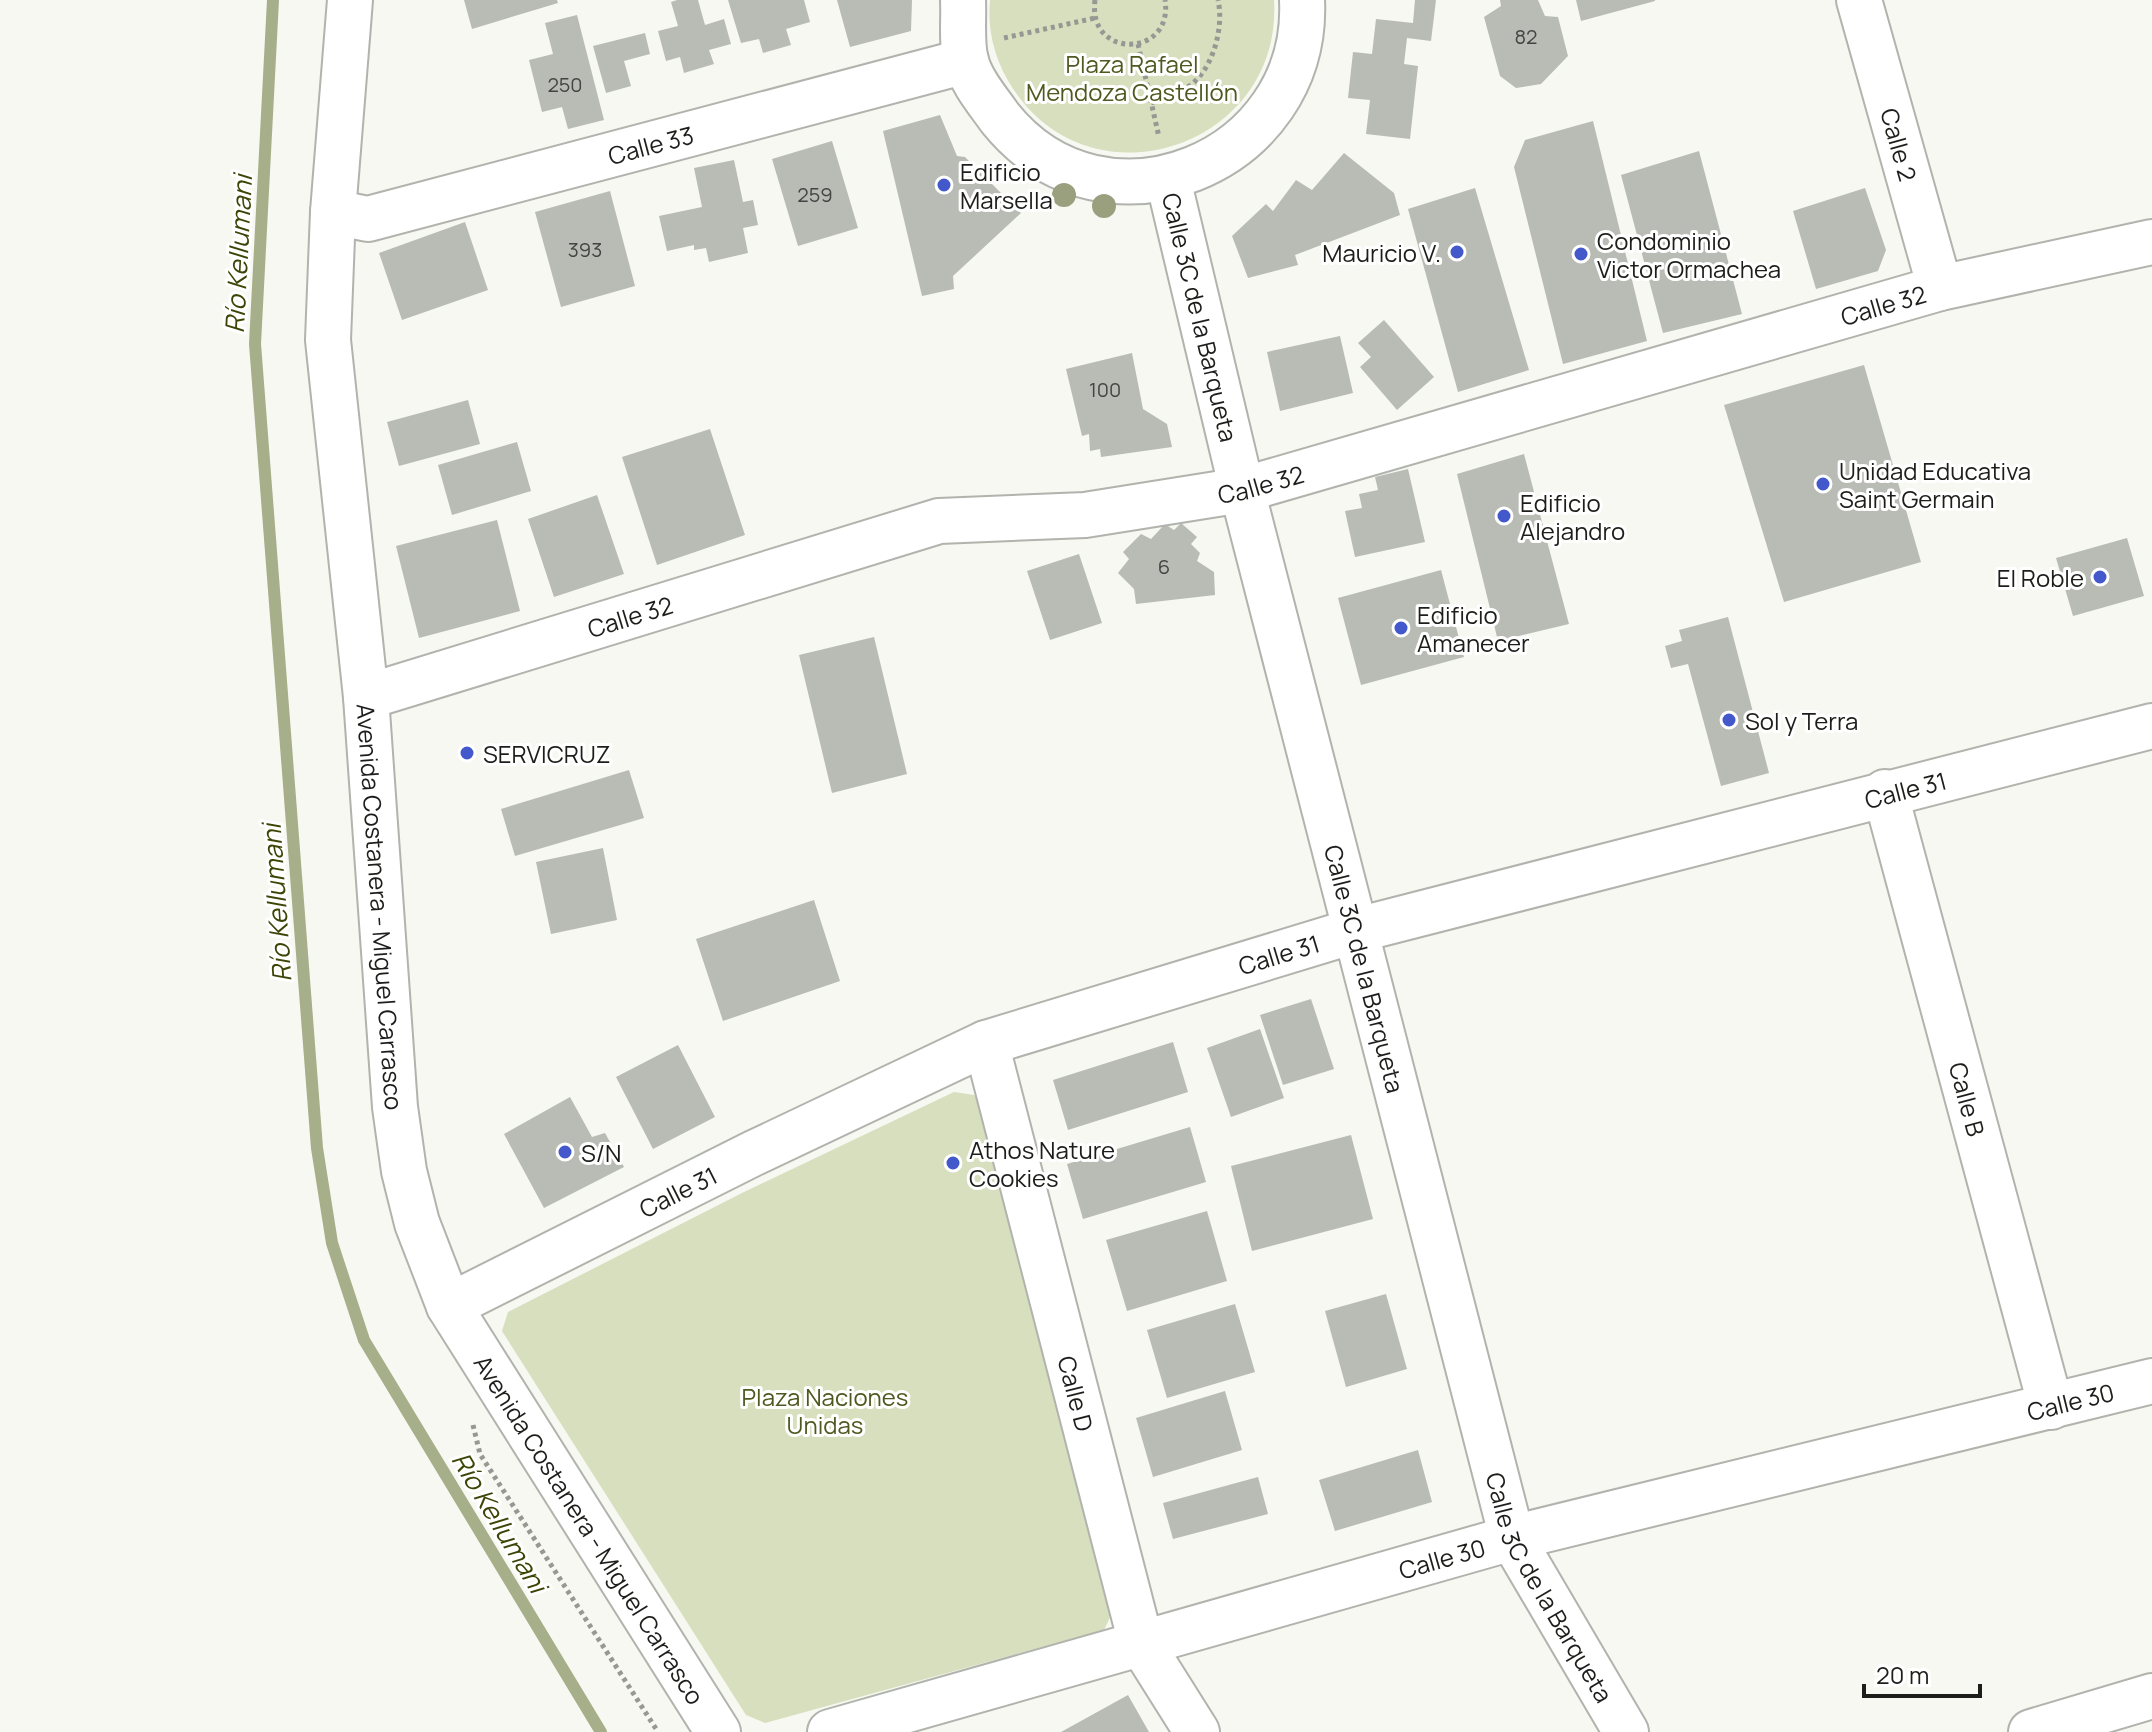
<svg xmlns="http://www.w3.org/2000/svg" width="2152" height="1732" viewBox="0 0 2152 1732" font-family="Manrope,sans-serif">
<rect width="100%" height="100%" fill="#f6f8f1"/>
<path fill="#d7dfbe" d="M990 0H1274C1283 146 1091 211 1012 87 995 61 987 31 990 0Z
M954 1092 974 1095 986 1106 1112 1613 1104 1630 765 1723 746 1715 502 1331 508 1312 742 1193Z"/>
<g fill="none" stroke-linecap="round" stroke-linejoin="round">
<path stroke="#a6ae8a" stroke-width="12" d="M273 0 255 344 317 1148 332 1243 364 1340 601 1732"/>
</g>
<path fill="#b9bbb5" d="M464 0H557L558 3 472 29Z
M677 0H698L705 25 724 19 731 44 709 50 714 64 684 73 680 57 666 61 658 31 678 26 671 2Z
M728 0H804L810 22 786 29 791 45 763 53 759 39 741 43Z
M837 0H912L911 31 850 47Z
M1415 0H1436L1431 41 1407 38 1404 64 1418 66 1410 139 1366 134 1370 100 1348 98 1353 52 1372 54 1376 19 1413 23Z
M1500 0H1538L1545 16 1558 17 1568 56 1541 84 1516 88 1500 76 1484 17 1501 6Z
M1576 0H1655V1L1581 21Z
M577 15 604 120 568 129 562 107 542 112 529 60 553 54 545 23Z
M645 33 650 54 624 61 631 86 606 93 593 46Z
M940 115 957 156 965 157 1021 213 953 276 954 289 922 296 883 131Z
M1593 121 1647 341 1563 364 1514 167 1525 140Z
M832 141 858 228 798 246 772 159Z
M1699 151 1742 314 1663 333 1621 175Z
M1344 153 1394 193 1400 215 1295 255 1298 265 1248 278 1232 236 1266 204 1273 211 1296 180 1312 190Z
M734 160 743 202 753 200 758 225 743 228 748 253 709 262 706 248 694 250V245L667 251 659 216 702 207 694 168Z
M1475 188 1529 370 1458 392 1408 209Z
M1865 188 1886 250 1878 271 1816 289 1793 211Z
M610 191 635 286 561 307 535 212Z
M465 222 488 290 402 320 379 253Z
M1384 320 1434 377 1397 410 1360 367 1371 357 1358 343Z
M1340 336 1353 393 1280 411 1267 352Z
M1132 353 1143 409 1167 424 1172 447 1101 457 1100 449 1090 451 1089 434 1082 436 1066 369Z
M1864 365 1921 562 1784 602 1724 405Z
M468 400 480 444 399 466 387 422Z
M710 429 745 535 657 565 622 457Z
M517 442 531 491 452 515 438 465Z
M1524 454 1569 624 1498 641 1457 474Z
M1408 469 1425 542 1355 557 1345 511 1362 508 1359 494 1378 490 1375 477Z
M597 495 624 574 554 597 528 519Z
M497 520 520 611 419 638 396 546Z
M1181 523 1197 537 1191 544 1200 553 1197 561 1214 572 1215 595 1136 604 1134 589 1118 573 1129 559 1123 552 1141 534 1151 539 1165 524 1174 530Z
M2127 538 2144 596 2073 616 2056 558Z
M1079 554 1102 623 1050 640 1027 571Z
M1441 570 1464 657 1361 685 1338 598Z
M1728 617 1769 773 1721 786 1688 664 1671 668 1665 646 1682 641 1679 630Z
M874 637 907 774 832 793 799 655Z
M629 770 644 818 515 856 501 809Z
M603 848 617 920 551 934 536 862Z
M814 900 840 981 723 1021 696 939Z
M1311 999 1334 1069 1283 1085 1260 1015Z
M1260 1029 1284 1098 1231 1117 1207 1048Z
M1173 1042 1188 1092 1068 1130 1053 1080Z
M678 1045 715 1117 653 1149 616 1077Z
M570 1097 592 1137 605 1133 624 1167 544 1208 504 1134Z
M1190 1127 1206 1182 1083 1219 1067 1164Z
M1351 1135 1373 1219 1252 1251 1231 1166Z
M1207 1211 1227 1281 1127 1311 1106 1240Z
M1386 1294 1407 1369 1346 1387 1325 1311Z
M1235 1304 1255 1372 1167 1398 1147 1330Z
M1225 1391 1242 1450 1153 1477 1136 1418Z
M1418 1450 1432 1502 1335 1531 1319 1480Z
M1258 1477 1268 1514 1173 1539 1163 1503Z
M1128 1695 1149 1732H1061Z"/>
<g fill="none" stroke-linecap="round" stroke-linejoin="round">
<g stroke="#b1b3ad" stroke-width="48">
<g id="street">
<path d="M963 0C964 19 961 43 966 61 971 81 988 101 1000 118 1104 248 1310 163 1302 0"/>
<path id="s1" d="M1859 0 1940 288"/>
<path id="s2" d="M1168 179 1242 490 1512 1538 1626 1732"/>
<path id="s3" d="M333 212 368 219 966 61"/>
<path id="s4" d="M366 697 939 521 1085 515 1242 490 1940 288 2152 242"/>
<path id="s5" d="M1885 792 2051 1407"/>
<path id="s6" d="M986 1043 1141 1643 1197 1732"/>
<path id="s7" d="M449 1306 754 1153 986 1043 1357 930 2152 726"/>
<path id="s8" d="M830 1732 1512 1538 2152 1381"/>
<path d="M2031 1732 2152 1696"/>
</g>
</g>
<g stroke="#b1b3ad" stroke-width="48">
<g id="secondary">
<path id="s9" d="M350 0 333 212 328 340 366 697 395 1107 404 1171 417 1223 449 1306 718 1732"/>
</g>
</g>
<path stroke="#979893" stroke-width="5" stroke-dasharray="4 4" stroke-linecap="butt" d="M1095 0C1087 60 1174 58 1165 0
M1004 38 1095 18
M1138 44 1159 137
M1151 103C1164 98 1181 93 1192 84 1214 66 1224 26 1218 0
M473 1425 480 1454 658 1732"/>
<use href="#street" stroke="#fff" stroke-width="44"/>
<use href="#secondary" stroke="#fff" stroke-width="44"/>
</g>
<g fill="#9aa07e">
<circle cx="1064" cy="195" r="12"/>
<circle cx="1104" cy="206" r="12"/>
</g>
<g fill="#4258cb" stroke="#fff" stroke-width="3">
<circle cx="944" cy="185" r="8"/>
<circle cx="1457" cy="252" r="8"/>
<circle cx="1581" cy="254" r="8"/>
<circle cx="1823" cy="484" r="8"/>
<circle cx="1504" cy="516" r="8"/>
<circle cx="2100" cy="577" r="8"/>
<circle cx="1401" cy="628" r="8"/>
<circle cx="1729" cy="720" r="8"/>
<circle cx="467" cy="753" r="8"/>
<circle cx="565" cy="1152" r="8"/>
<circle cx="953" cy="1163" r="8"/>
</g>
<g text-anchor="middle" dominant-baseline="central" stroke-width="6" stroke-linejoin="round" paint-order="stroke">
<g font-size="20" fill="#444442">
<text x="1526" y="36">82</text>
<text x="565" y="84">250</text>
<text x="815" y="194">259</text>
<text x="585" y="249">393</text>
<text x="1105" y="389">100</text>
<text x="1164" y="566">6</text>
</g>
<g font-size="24" fill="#4f581f" stroke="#fff">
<text x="1132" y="63">Plaza Rafael<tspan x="1132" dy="28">Mendoza Castellón</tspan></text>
<text x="825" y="1396">Plaza Naciones<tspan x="825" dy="28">Unidas</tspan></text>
</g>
<g font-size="24" fill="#1d1d1b" stroke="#fff">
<text stroke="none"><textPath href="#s3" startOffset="328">Calle 33</textPath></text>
<text stroke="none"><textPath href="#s1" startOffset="150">Calle 2</textPath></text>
<text stroke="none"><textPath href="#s4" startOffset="1572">Calle 32</textPath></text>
<text stroke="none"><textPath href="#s2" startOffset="142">Calle 3C de la Barqueta</textPath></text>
<text stroke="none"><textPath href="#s4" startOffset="924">Calle 32</textPath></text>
<text stroke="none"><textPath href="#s4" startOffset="276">Calle 32</textPath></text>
<text stroke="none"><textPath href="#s7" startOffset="1552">Calle 31</textPath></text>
<text stroke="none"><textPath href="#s9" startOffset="910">Avenida Costanera - Miguel Carrasco</textPath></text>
<text stroke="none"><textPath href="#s7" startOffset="904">Calle 31</textPath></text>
<text stroke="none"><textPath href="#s2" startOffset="814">Calle 3C de la Barqueta</textPath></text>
<text stroke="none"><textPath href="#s5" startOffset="318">Calle B</textPath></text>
<text stroke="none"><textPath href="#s7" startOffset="256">Calle 31</textPath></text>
<text stroke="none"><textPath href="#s6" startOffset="362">Calle D</textPath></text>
<text stroke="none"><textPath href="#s8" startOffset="1284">Calle 30</textPath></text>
<text stroke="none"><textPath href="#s9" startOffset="1582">Avenida Costanera - Miguel Carrasco</textPath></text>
<text stroke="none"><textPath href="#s8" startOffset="636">Calle 30</textPath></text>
<text stroke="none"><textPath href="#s2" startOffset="1462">Calle 3C de la Barqueta</textPath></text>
</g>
<g font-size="24" fill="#1d1d1b" stroke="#fff" text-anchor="start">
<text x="960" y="171">Edificio<tspan x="960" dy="28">Marsella</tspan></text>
<text x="1597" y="240">Condominio<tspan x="1597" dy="28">Victor Ormachea</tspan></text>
<text x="1441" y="252" text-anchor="end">Mauricio V.</text>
<text x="1839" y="470">Unidad Educativa<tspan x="1839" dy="28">Saint Germain</tspan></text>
<text x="1520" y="502">Edificio<tspan x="1520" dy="28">Alejandro</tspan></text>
<text x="2084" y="577" text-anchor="end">El Roble</text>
<text x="1417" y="614">Edificio<tspan x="1417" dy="28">Amanecer</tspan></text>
<text x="1745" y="720">Sol y Terra</text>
<text x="483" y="753">SERVICRUZ</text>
<text x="969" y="1149">Athos Nature<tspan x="969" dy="28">Cookies</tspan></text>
<text x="581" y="1152">S/N</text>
</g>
<g font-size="26" font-style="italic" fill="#3d4506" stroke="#fff">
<text transform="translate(238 254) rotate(-87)">Río Kellumani</text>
<text transform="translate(276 903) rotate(-94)">Río Kellumani</text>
<text transform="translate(500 1522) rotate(59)">Río Kellumani</text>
</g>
</g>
<path d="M1864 1684v12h116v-12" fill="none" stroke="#1d1d1b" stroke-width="4"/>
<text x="1876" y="1684" font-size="24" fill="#1d1d1b" stroke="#ffffff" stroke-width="6" paint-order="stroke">20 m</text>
</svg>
